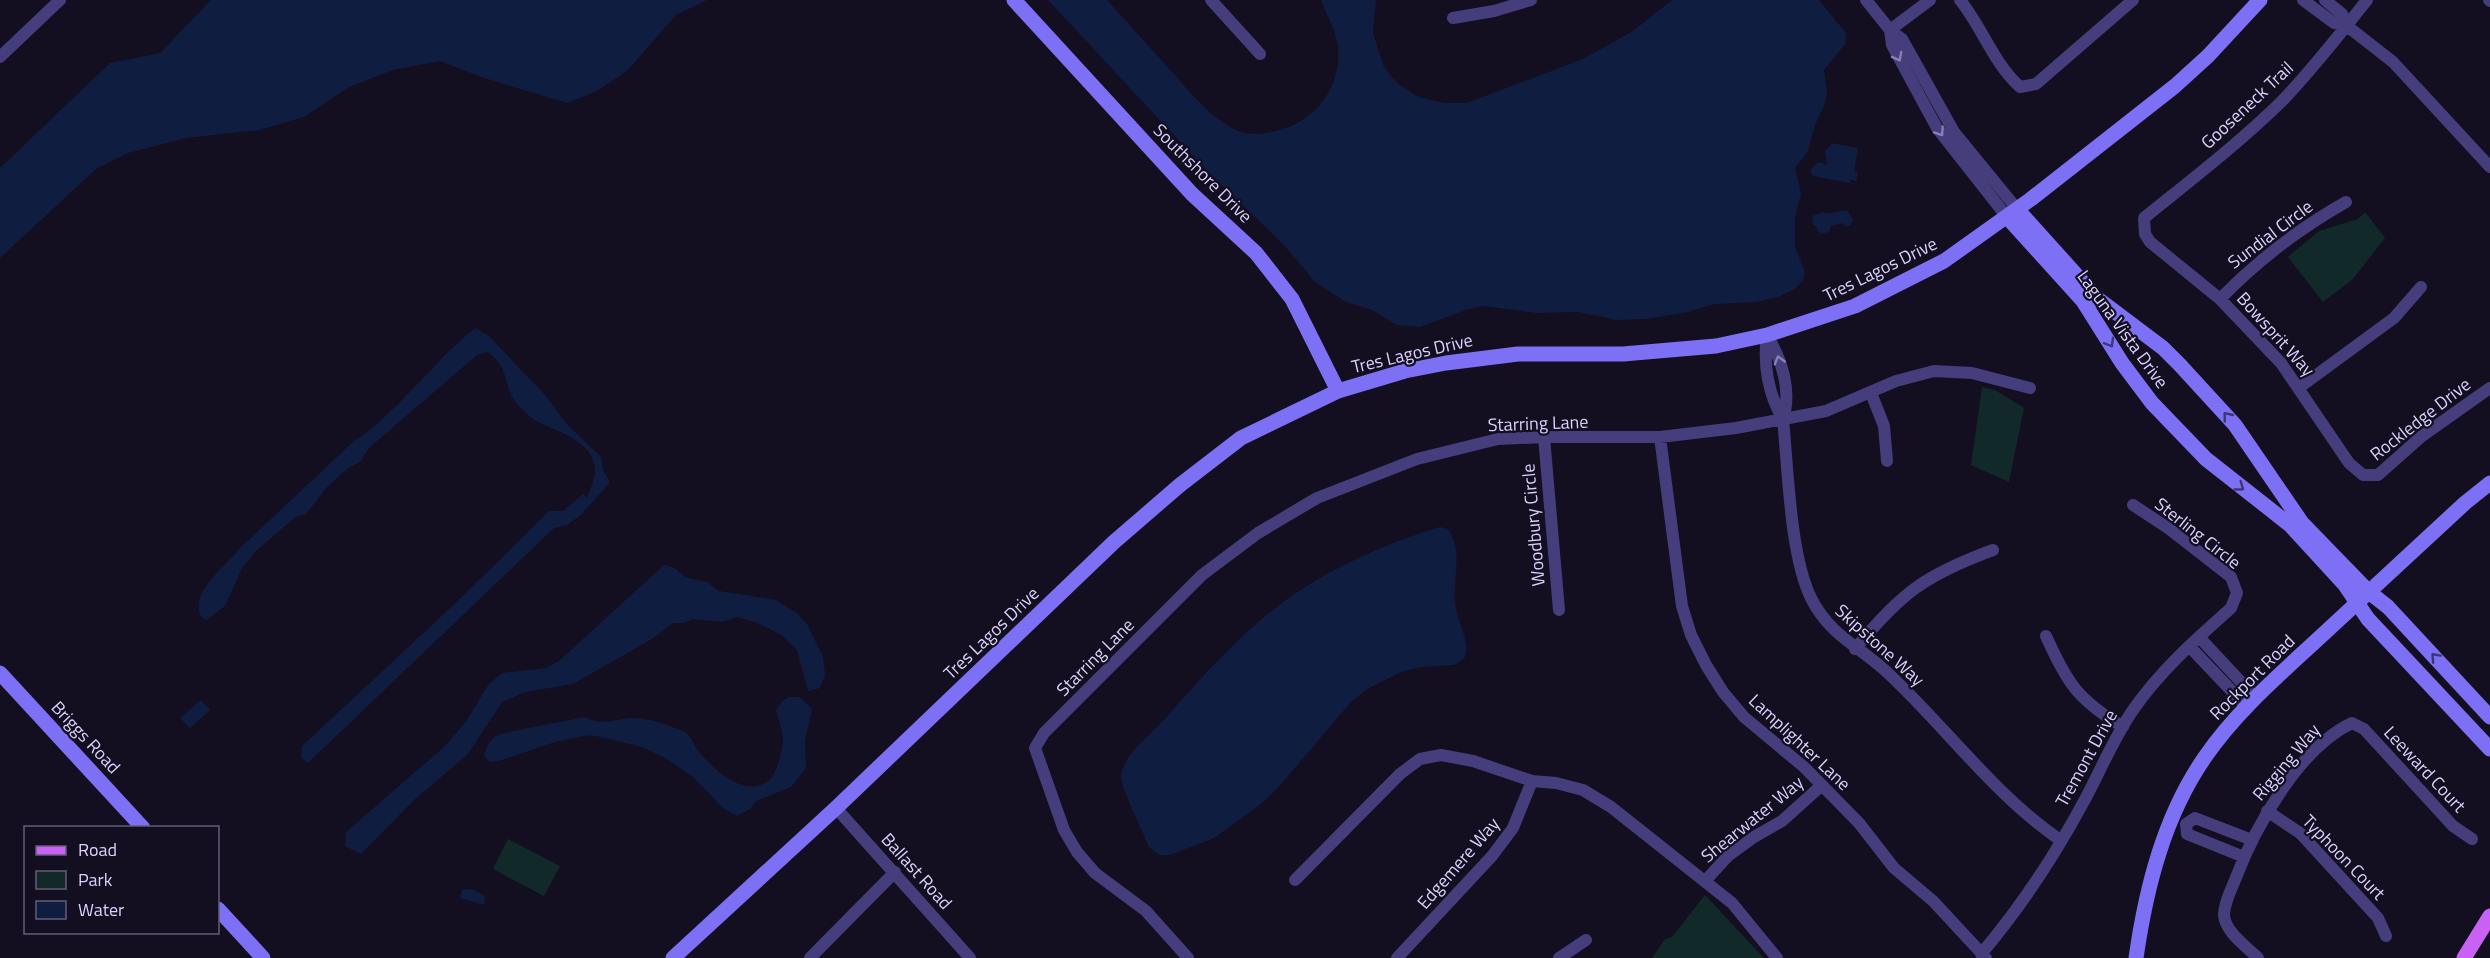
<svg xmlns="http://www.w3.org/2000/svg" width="2490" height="958" viewBox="0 0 2490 958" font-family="'Titillium Web',sans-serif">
<rect width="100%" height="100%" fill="#130f21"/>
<path fill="#12292a" d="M2365 212 2385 238 2353 279 2323 302 2288 257 2319 231 2358 219Z
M1982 387 1995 390 2024 408 2009 482 1971 465Z
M508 839 560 866 544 896 493 869Z
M1705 895 1763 957V958H1652L1665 939 1672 937Z"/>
<path fill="#0f1d40" d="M211 0H707L676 15 627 71 597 91 567 103 481 77 440 61 393 70 349 87 304 117 259 130 186 138 128 153 96 169 0 258V168L110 63 160 53Z
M1048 0H1107C1129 24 1150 48 1172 72 1190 92 1207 114 1232 128 1247 137 1264 134 1280 130 1316 120 1342 86 1338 47 1336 30 1327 16 1321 0H1376L1373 33 1384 67 1398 84 1419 97 1444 103H1467L1583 59 1633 31 1672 0H1819L1846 33 1845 44 1824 70 1827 94 1823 108 1815 125 1808 151 1795 168 1801 193 1795 217V247L1805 272 1803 280 1795 289 1778 297 1756 302 1714 304 1688 312 1646 319 1616 320 1578 312 1537 313 1483 306 1466 310 1420 327 1397 325 1372 310 1346 302 1315 282 1284 245 1210 174Z
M1831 143 1858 148 1854 171 1858 172 1856 181 1851 180 1850 183 1813 176 1810 171 1818 162 1827 165 1825 150 1830 147Z
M1847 210 1853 220 1851 225 1845 227 1844 223 1831 226 1829 232 1820 234 1815 225H1813L1812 216 1824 212 1825 214Z
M475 328 488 335 545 395 566 423 601 457 603 470 610 482 581 515 567 525 554 528 308 763 301 758 302 746 461 598 549 511H563L583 494 587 498C590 490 595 479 595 471 595 443 562 433 542 424 533 420 523 411 517 404 502 386 511 369 488 352L477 355 369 448 360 462 348 468 328 486 306 514 297 516 257 550 242 568 225 606 206 620 201 616C189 592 227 565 240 548L353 442C400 411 431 363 475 328Z
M1440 527 1448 529C1464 552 1452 578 1455 603 1456 620 1472 643 1464 659L1454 665 1421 667 1401 672 1367 689 1351 702 1276 790 1257 807 1214 838 1170 855C1160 856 1156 854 1149 847 1144 834 1120 786 1121 776 1123 755 1149 736 1162 722 1192 688 1222 654 1256 624 1306 579 1376 546 1440 527Z
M664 565 675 568 685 577 707 582 719 591 776 600 797 613 807 624 823 657 825 675 820 688 808 691 797 650 783 636 758 623 737 617 723 622 693 619 684 623H673L652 639 573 684 525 692 502 702 468 754 413 801 361 854 345 846 346 832 444 747 467 720 488 685 502 673 546 668 559 661Z
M789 697H800L812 709 805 741 806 768 791 787 756 801 750 809 737 816 724 809 692 776 665 758 642 747 601 737 589 735 555 742 499 761 490 762 484 756C486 747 489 741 496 736 502 732 572 720 585 717 602 726 612 720 629 718 648 717 665 724 683 731 691 734 693 745 699 752 714 769 745 800 769 780 777 773 784 747 783 737 782 728 778 719 776 710L782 701Z
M201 700 210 710 190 728 180 718Z
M462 889 474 890 485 896 484 905 460 898Z"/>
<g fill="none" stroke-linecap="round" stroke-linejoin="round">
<path stroke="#453d7c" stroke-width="12" d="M1211 0 1260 54
M1866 0 1890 30 1902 39 1954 132 2017 209
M1960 0C1982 27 1994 64 2020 87L2036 84 2133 0
M2303 0 2334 23 2347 26 2393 62 2490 167
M2325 0 2342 14 2347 26
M2367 0C2339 35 2312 70 2281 102 2238 144 2191 180 2144 218L2145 234 2150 242 2220 299 2281 363 2349 463 2363 475H2378L2422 436 2490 388
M2489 0 2490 1
M1453 18 1494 11 1531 0
M1890 30 1892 45 1937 128 2007 217
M1890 30 1930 0
M0 57 60 0
M2220 299C2257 261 2300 228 2346 202
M1767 335C1763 363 1768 395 1783 419 1788 469 1790 555 1811 598 1831 638 1862 647 1891 676 1949 731 1994 794 2060 840
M1767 335C1782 360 1792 391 1783 419
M2300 387 2394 318 2421 287
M1871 393 1884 426 1887 461
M1544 437 1559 610
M1660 437 1682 606 1691 635 1706 665 1723 692 1744 717 1804 767 1859 823 1894 868 1933 901 1986 958
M2046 636C2067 683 2078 700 2123 727
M2199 637 2255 697
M2189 646 2246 706
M1855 649C1901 593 1925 575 1993 550
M836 808 970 958
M2267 811 2300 833 2378 918 2386 936
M2186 824 2187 834 2244 857
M2186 824 2195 818 2252 840
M1295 880 1400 774 1420 759 1441 755 1473 761 1532 781 1556 783 1583 790 1611 807 1732 903 1777 958
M1706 880 1728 856 1754 837 1782 821 1822 785
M1981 954C2020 908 2055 855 2083 803 2100 772 2113 739 2133 710 2160 671 2195 640 2231 608L2237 593 2231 577 2168 528 2133 505
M810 958 895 872
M1188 958 1146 911 1095 873 1077 852 1064 830 1035 748 1044 733 1202 575 1258 533 1317 498 1417 459 1498 439 1544 437H1660L1736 428 1826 411 1896 381 1934 371 1972 373 2030 388
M1397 958 1492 856 1513 828 1532 781
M1559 958 1586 940
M2258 958C2247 947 2225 932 2224 915 2224 903 2231 890 2235 880 2255 827 2299 748 2352 723L2364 729 2453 826 2472 839"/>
<path stroke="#7e70f5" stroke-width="15" d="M1014 0 1192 194 1256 253 1292 299 1338 391
M2017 209 2098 299 2163 348 2180 365 2235 425 2302 523 2369 592 2388 607 2490 717
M2007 217 2083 301 2122 363 2152 403 2206 459 2290 525 2345 585 2368 619 2490 749
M0 673 143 828
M218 909 263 958
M673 958 836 808 1114 542 1180 485 1241 438 1338 391 1405 371 1446 363 1518 354H1623L1716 346 1767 335 1855 306 1944 261 2031 199 2175 86 2208 56 2260 0
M2136 958C2146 888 2164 816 2205 757 2236 712 2278 676 2318 639 2367 594 2416 548 2465 503L2490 483"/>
<path stroke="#c961f4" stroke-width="15" d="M2464 958 2490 916"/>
</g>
<defs><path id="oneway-chevron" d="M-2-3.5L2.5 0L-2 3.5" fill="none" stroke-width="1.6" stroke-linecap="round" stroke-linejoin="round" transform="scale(1.5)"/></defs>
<g stroke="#8880b6">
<use href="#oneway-chevron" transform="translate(1898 57) rotate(62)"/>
<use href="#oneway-chevron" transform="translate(1940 132) rotate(56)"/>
<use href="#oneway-chevron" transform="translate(1779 360) rotate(-106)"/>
</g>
<g stroke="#3e3676">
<use href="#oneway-chevron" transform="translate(2110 343) rotate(60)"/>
<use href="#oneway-chevron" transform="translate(2227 416) rotate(-129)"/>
<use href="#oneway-chevron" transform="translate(2240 487) rotate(36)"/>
<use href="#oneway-chevron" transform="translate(2435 657) rotate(-133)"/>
</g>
<g text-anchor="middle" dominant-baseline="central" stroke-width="4.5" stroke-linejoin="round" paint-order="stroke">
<g font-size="18" fill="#dad2fc" stroke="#130f21">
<text transform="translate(2247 105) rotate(-43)">Gooseneck Trail</text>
<text transform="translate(1203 173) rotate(45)">Southshore Drive</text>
<text transform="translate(2270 234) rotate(-37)">Sundial Circle</text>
<text transform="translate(1880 269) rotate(-26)">Tres Lagos Drive</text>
<text transform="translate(2123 329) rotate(54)">Laguna Vista Drive</text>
<text transform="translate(2276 334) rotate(48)">Bowsprit Way</text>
<text transform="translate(1412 353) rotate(-13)">Tres Lagos Drive</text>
<text transform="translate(2420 419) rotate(-38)">Rockledge Drive</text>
<text transform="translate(1538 423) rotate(-2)">Starring Lane</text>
<text transform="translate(1533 525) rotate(-95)">Woodbury Circle</text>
<text transform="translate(2198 533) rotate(38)">Sterling Circle</text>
<text transform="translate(991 633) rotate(-44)">Tres Lagos Drive</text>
<text transform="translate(1880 645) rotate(42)">Skipstone Way</text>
<text transform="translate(1095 657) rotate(-45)">Starring Lane</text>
<text transform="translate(2252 677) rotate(-45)">Rockport Road</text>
<text transform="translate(86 737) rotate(47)">Briggs Road</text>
<text transform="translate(1800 742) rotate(43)">Lamplighter Lane</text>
<text transform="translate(2086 758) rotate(-61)">Tremont Drive</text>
<text transform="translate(2286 762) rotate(-50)">Rigging Way</text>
<text transform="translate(2425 769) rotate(47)">Leeward Court</text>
<text transform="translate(1752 819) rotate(-39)">Shearwater Way</text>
<text transform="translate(2344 857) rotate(46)">Typhoon Court</text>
<text transform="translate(1458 863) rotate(-49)">Edgemere Way</text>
<text transform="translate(917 871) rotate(48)">Ballast Road</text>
</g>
</g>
<rect x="24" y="826" width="195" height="108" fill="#130f21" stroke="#635d79" stroke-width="1.5"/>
<rect x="36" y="846" width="30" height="9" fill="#c961f4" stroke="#635d79" stroke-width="1.5"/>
<text x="78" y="856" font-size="18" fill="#dad2fc">Road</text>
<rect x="36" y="871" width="30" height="18" fill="#12292a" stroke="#635d79" stroke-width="1.5"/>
<text x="78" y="886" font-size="18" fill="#dad2fc">Park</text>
<rect x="36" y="901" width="30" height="18" fill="#0f1d40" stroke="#635d79" stroke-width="1.5"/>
<text x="78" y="916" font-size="18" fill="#dad2fc">Water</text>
</svg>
